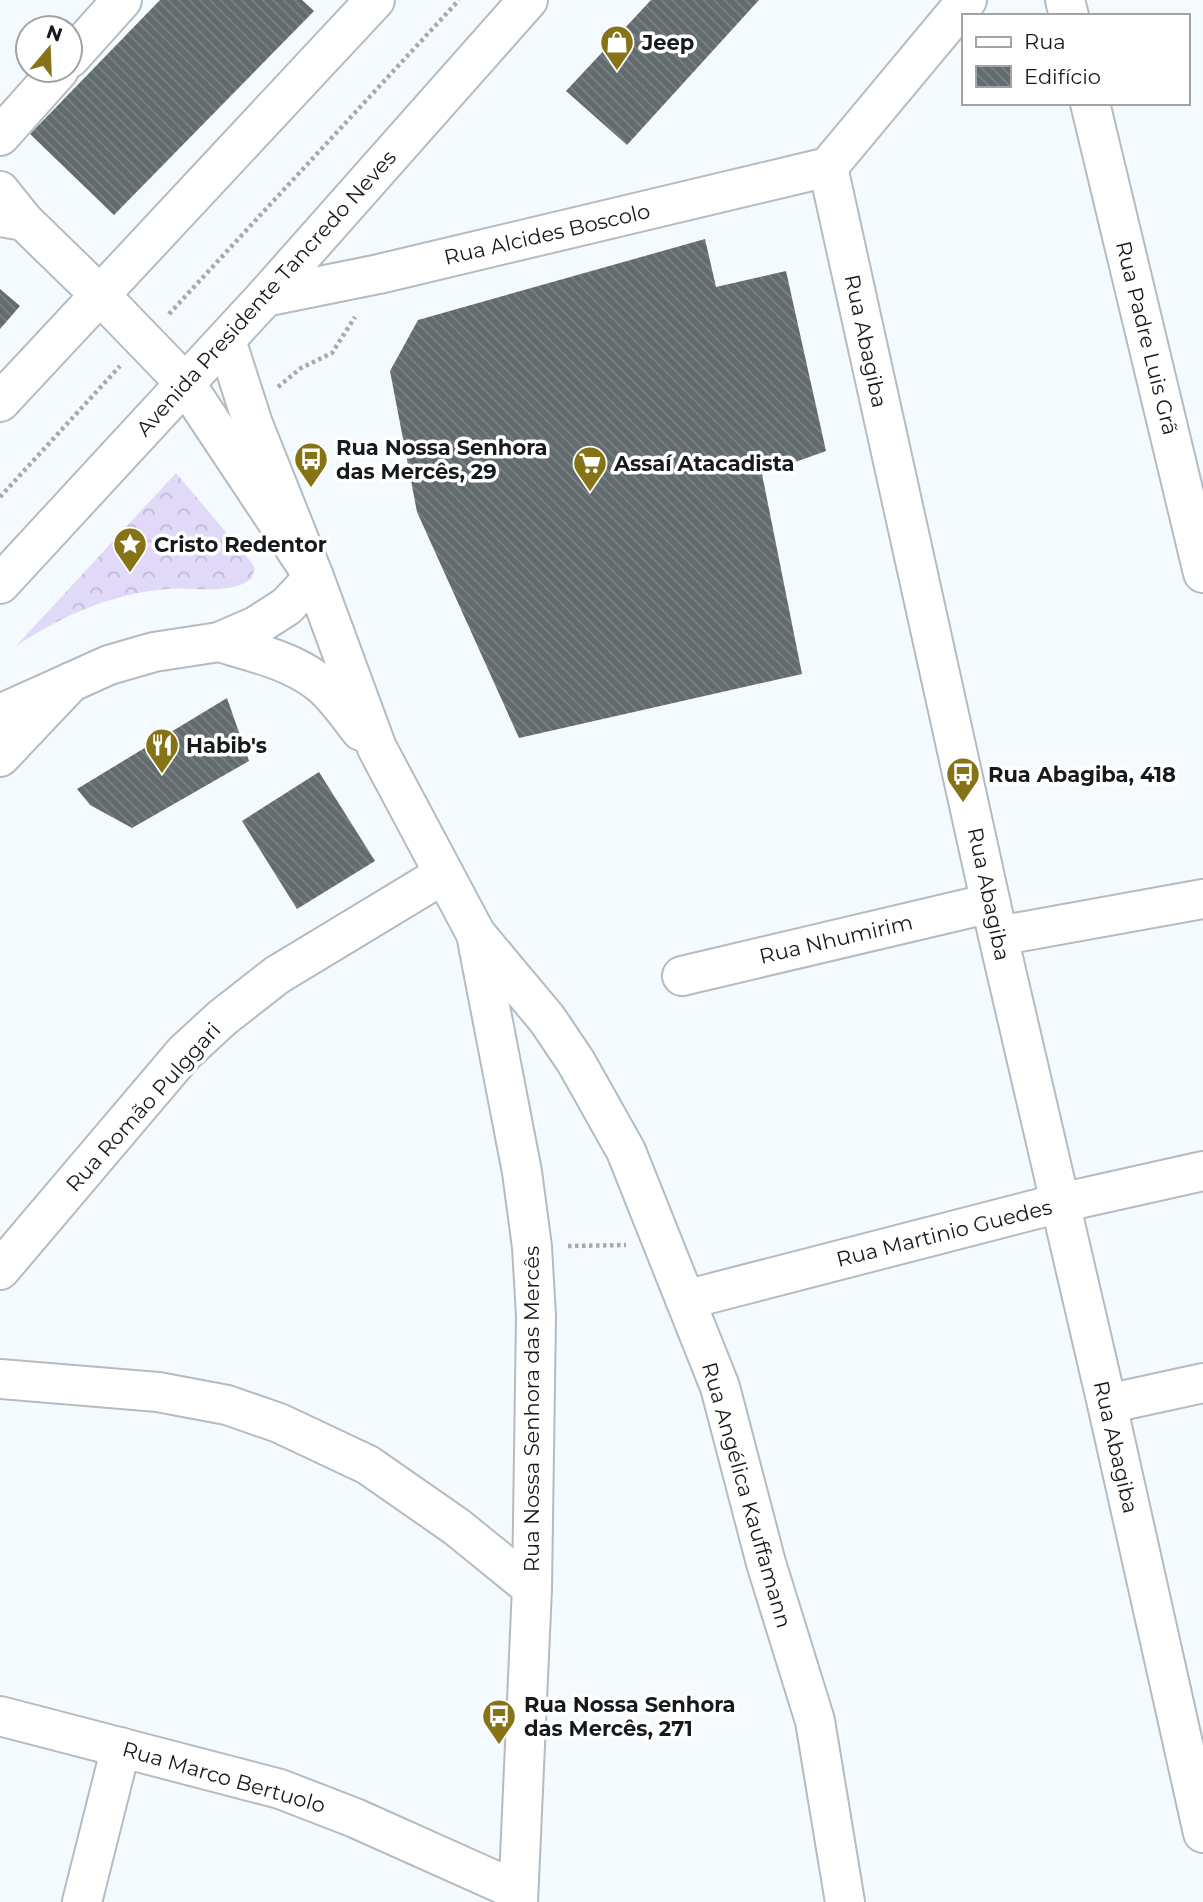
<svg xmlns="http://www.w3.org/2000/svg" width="1203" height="1902" viewBox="0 0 1203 1902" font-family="Montserrat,sans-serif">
<defs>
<pattern id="forest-crowns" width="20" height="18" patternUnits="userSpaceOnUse" patternTransform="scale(1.75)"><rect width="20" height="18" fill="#e1d9f8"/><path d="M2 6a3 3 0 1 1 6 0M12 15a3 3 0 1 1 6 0" fill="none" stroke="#c0bad4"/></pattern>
<pattern id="building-back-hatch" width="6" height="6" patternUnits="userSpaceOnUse" patternTransform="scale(1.75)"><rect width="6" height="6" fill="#626b6d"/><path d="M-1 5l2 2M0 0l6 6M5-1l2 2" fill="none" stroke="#7c8384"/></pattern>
</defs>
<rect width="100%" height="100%" fill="#f5fafe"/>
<path fill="url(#forest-crowns)" d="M176 473 252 563 255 569 251 579C228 596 194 586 166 589 110 594 62 616 16 646Z"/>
<path fill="url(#building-back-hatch)" d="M160 0H302L314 11 114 215 30 134Z
M651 0H759L627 145 566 91Z
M705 239 716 287 786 271 826 451 762 474 802 674 519 738 417 512 390 371 418 320Z
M0 289 20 306 0 329Z
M227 698 249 761 132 828 90 805 77 789Z
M319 772 375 861 297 909 242 821Z"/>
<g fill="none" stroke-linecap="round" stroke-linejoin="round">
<g stroke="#b4bcc1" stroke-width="42">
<path id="minor" d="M1065 0 1069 16
M70 58 122 0
M1090 103 1203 573
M0 136 59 70
M828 167 998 936 1107 1404 1203 1833
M828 167 967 0
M0 191 24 221
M265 297 379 274 828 167
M0 757 71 682
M476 934 547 1019 576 1062 626 1151 720 1387 766 1563 815 1721 845 1902
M998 936 1203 899
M682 976 991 903
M0 1270 184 1053 222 1018 277 975 444 874
M685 1300 1060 1203 1203 1171
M0 1379 158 1392 227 1405 279 1423 368 1465 457 1527 532 1588
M1107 1404 1203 1383
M0 1716 280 1789 355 1818 518 1891
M82 1902 121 1747"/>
</g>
<g stroke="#b4bcc1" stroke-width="42">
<path id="major" d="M0 217 24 221 101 296 185 383 314 577 377 748 476 934 522 1172 532 1247 536 1316 532 1588 518 1902
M219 642C252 652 289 660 317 681 334 693 348 715 361 731
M0 714 109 665 154 652 219 642 256 626 287 606 314 577"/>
</g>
<g stroke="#b4bcc1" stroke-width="42">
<path id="highway" d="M226 340 253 424 314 577
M0 402 375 0
M0 584 265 297 528 0"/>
</g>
<path stroke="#a6aaae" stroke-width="4.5" stroke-dasharray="3.5 3.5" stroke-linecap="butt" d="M169 314 459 0
M278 387 301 368 332 353 355 317
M0 497 120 366
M568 1246 626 1245"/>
<use href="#minor" stroke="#fff" stroke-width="38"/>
<use href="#major" stroke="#fff" stroke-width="38"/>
<use href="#highway" stroke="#fff" stroke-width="38"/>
</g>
<defs>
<g id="shop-pin" transform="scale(1.75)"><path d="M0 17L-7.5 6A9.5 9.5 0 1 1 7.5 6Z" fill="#867315" stroke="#fff"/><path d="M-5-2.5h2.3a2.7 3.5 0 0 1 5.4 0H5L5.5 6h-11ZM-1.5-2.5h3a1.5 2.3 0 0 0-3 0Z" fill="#fff"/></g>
<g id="bus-pin" transform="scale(1.75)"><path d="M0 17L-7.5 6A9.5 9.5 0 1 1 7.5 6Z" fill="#867315" stroke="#fff"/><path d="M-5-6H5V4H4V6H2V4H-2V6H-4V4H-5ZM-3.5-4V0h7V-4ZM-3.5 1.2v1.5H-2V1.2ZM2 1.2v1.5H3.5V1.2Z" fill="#fff"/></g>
<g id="supermarket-pin" transform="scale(1.75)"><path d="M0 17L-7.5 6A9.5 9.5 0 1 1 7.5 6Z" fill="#867315" stroke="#fff"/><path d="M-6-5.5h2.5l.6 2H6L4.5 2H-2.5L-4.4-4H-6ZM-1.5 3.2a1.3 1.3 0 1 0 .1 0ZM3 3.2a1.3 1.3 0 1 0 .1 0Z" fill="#fff"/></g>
<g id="sight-pin" transform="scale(1.75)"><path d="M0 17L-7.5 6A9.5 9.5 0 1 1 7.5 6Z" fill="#867315" stroke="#fff"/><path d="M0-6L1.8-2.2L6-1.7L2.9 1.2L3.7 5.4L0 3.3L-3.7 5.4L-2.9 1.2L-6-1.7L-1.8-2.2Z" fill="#fff"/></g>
<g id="restaurant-pin" transform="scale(1.75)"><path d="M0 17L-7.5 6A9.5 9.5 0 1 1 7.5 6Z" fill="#867315" stroke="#fff"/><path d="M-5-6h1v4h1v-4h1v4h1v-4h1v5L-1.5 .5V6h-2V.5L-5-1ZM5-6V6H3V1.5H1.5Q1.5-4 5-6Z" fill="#fff"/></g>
</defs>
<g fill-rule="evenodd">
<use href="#shop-pin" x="617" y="42"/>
<use href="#bus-pin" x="311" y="459"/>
<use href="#supermarket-pin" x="590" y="463"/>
<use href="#sight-pin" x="130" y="544"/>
<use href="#restaurant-pin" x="162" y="745"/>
<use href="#bus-pin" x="963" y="774"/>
<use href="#bus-pin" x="499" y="1716"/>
</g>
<g text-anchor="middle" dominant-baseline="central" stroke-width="7" stroke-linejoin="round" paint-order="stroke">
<g font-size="21" font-weight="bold" fill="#171a1c" stroke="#fff" text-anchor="start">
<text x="642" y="42">Jeep</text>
<text x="336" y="447">Rua Nossa Senhora<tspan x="336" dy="24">das Mercês, 29</tspan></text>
<text x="614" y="463">Assaí Atacadista</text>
<text x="154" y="544">Cristo Redentor</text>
<text x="186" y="745">Habib's</text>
<text x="988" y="774">Rua Abagiba, 418</text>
<text x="524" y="1704">Rua Nossa Senhora<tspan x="524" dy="24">das Mercês, 271</tspan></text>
</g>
<g font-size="21" fill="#171a1c" stroke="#fff">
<text transform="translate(547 234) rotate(-13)">Rua Alcides Boscolo</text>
<text transform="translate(266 293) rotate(-48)">Avenida Presidente Tancredo Neves</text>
<text transform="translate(1147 338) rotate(76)">Rua Padre Luis Grã</text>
<text transform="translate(866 341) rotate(78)">Rua Abagiba</text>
<text transform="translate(989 894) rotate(78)">Rua Abagiba</text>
<text transform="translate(836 939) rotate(-13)">Rua Nhumirim</text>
<text transform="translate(143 1107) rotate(-48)">Rua Romão Pulggari</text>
<text transform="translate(944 1233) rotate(-14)">Rua Martinio Guedes</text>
<text transform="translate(531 1409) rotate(-90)">Rua Nossa Senhora das Mercês</text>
<text transform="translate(1116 1447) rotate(77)">Rua Abagiba</text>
<text transform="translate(747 1495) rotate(74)">Rua Angélica Kauffamann</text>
<text transform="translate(224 1777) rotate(16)">Rua Marco Bertuolo</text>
</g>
</g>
<rect x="962" y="14" width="228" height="91" fill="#ffffff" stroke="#a2a3a4" stroke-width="2"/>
<rect x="976" y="37" width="35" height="10" fill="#ffffff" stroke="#a2a3a4" stroke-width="2"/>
<text x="1024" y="49" font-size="21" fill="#171a1c">Rua</text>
<rect x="976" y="66" width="35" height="21" fill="url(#building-back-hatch)" stroke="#a2a3a4" stroke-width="2"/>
<text x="1024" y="84" font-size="21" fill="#171a1c">Edifício</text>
<g transform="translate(49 49) rotate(19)"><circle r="33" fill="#ffffff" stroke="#a2a3a4" stroke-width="2"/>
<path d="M0-5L12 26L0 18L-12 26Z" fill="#867315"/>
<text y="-10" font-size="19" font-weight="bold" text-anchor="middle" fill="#171a1c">N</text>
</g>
</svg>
